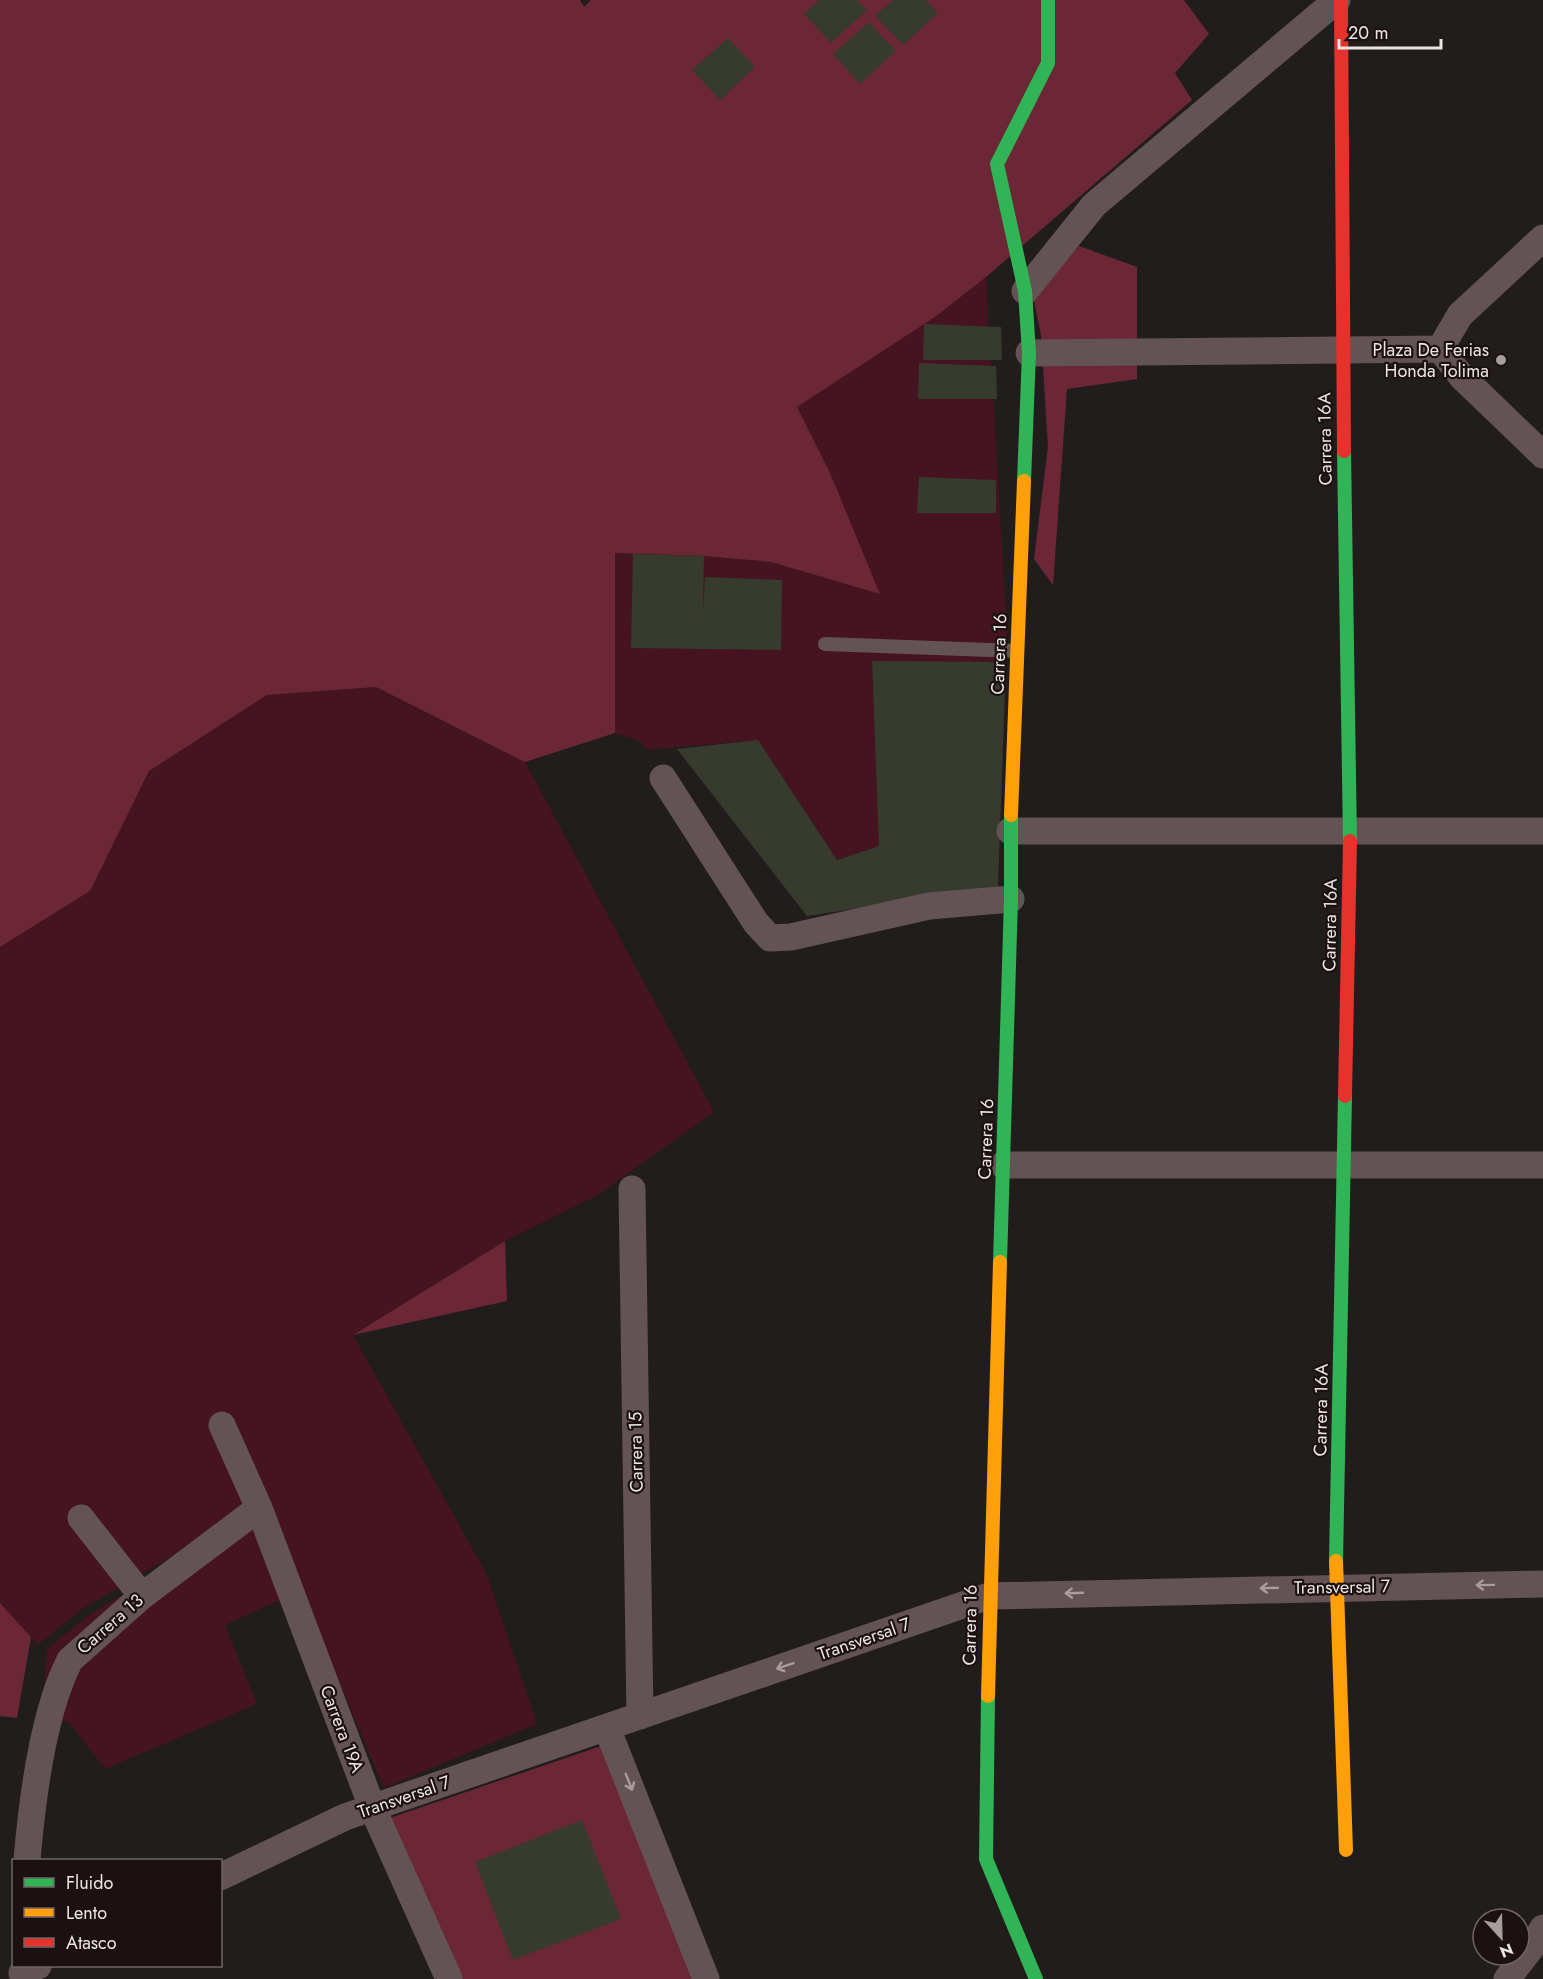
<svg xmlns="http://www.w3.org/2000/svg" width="1543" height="1979" viewBox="0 0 1543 1979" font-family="Jost,sans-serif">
<rect width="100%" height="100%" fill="#221d1d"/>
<path fill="#461320" d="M986 277 1007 631 1006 662 879 846 837 860 758 740 646 750 641 742 615 733V553L704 556 771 562 880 594 797 407 935 317Z
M376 687 525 762 714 1112 596 1196 505 1241 353 1335 487 1575 537 1724 384 1788 227 1416 252 1509 80 1610 38 1645 0 1603V947L90 891 149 771 267 695Z
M253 1517 282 1599 225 1625 257 1704 105 1769 69 1722 42 1719 47 1649 89 1615Z"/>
<path fill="#6c2736" d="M0 0H580L584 7 591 0H1184L1209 34 1175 73 1192 100 986 277 935 317 797 407 830 473 880 594 771 562 704 556 615 553V733L525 762 376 687 267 695 149 771 90 891 0 947Z
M1079 246 1137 267V379L1067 389 1053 585 1034 559 1048 447 1041 335 1033 296Z
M505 1241 507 1301 353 1335Z
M0 1603 31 1637 17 1718 0 1716Z
M604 1745 695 1979H457L384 1820Z"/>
<path fill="#363b2e" d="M819 0H857L867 10 831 43 804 14Z
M893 0H926L938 13 903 45 875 16Z
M869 22 896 51 860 84 833 54Z
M728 38 755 67 720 100 692 70Z
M924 324 1001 327 1002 360H923Z
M919 363 996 366 997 399H918Z
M919 477 996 480V513H917Z
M633 554 704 556 703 613 705 577 782 580 781 650 631 648Z
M872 661 1006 662 998 887 807 916 677 749 758 740 837 860 879 846Z
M582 1820 621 1919 513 1960 475 1862Z"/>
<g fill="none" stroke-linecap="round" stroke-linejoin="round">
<path stroke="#635355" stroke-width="14" d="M825 644 1017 651"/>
<path stroke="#635355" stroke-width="27" d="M1025 291 1094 205 1337 0
M1440 349 1460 315 1543 238
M1440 349 1462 377 1543 455
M1029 353 1440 349
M663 778 756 923 770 938 791 937 929 906 1011 899
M1010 831H1543
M1003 1165H1543
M632 1189 640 1716
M222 1425 259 1508 372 1807 449 1979
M81 1518 142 1596
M607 1728 706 1979
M27 1860C32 1801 43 1712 70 1660L142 1596 259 1508
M220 1877 345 1817 989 1596 1543 1584
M22 1973 38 1966
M1507 1979 1531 1948 1543 1928"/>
<path stroke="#30b455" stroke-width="14" d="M1344 451 1350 841
M1024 481 1029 353 1025 291 997 164 1048 63V0
M1000 1262 1011 899V815
M1336 1561 1345 1096
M988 1696 986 1859 1036 1979"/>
<path stroke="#ff9f0a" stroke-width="14" d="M1011 815 1024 481
M1336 1561 1346 1850
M988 1696 1000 1262"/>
<path stroke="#e5322d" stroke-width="14" d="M1341 0 1344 451
M1345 1096 1350 841"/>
</g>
<defs><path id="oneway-shaft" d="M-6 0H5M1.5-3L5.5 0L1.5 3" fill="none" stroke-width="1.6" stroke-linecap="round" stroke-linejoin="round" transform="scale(1.5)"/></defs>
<g stroke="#a89c9d">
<use href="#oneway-shaft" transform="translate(1485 1585) rotate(179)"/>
<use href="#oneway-shaft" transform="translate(1269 1588) rotate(178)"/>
<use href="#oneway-shaft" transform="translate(1074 1593) rotate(178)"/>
<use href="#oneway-shaft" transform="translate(785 1666) rotate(161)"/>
<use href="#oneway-shaft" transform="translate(629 1782) rotate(68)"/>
</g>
<circle fill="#a59e9f" stroke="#1c1112" stroke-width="2" cx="1501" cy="360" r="6"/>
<g text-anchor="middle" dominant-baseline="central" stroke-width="4.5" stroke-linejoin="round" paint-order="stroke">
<g font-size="18" fill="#ece4e5" stroke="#1c1112" text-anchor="end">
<text x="1489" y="350">Plaza De Ferias<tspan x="1489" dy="21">Honda Tolima</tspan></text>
</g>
<g font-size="18" fill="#ece4e5" stroke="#1c1112">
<text transform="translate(1325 439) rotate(-91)">Carrera 16A</text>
<text transform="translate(999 654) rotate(-88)">Carrera 16</text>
<text transform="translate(1330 925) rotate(-89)">Carrera 16A</text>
<text transform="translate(986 1139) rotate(-88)">Carrera 16</text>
<text transform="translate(1321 1410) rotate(-89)">Carrera 16A</text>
<text transform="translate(636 1452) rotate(-91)">Carrera 15</text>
<text transform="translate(1342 1587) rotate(-1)">Transversal 7</text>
<text transform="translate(110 1624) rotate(-41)">Carrera 13</text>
<text transform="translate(970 1625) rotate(-89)">Carrera 16</text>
<text transform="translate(864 1639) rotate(-19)">Transversal 7</text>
<text transform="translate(342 1729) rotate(69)">Carrera 19A</text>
<text transform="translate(404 1797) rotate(-19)">Transversal 7</text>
</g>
</g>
<rect x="12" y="1859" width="210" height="108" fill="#1c1112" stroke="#6f6566" stroke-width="1.5"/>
<rect x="24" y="1878" width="30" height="9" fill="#30b455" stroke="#6f6566" stroke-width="1.5"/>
<text x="66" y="1889" font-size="18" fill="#ece4e5">Fluido</text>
<rect x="24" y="1908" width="30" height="9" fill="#ff9f0a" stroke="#6f6566" stroke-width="1.5"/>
<text x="66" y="1919" font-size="18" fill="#ece4e5">Lento</text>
<rect x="24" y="1938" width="30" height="9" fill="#e5322d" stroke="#6f6566" stroke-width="1.5"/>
<text x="66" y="1949" font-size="18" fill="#ece4e5">Atasco</text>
<g transform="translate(1501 1937) rotate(158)"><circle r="28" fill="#1c1112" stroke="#6f6566" stroke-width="1.5"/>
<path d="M0-4.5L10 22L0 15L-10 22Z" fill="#a59e9f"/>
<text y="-9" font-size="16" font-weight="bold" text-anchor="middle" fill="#ece4e5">N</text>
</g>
<path d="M1339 39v9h102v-9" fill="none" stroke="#ece4e5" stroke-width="3"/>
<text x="1348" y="39" font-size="18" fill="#ece4e5" stroke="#1c1112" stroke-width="4.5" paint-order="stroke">20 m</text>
</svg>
